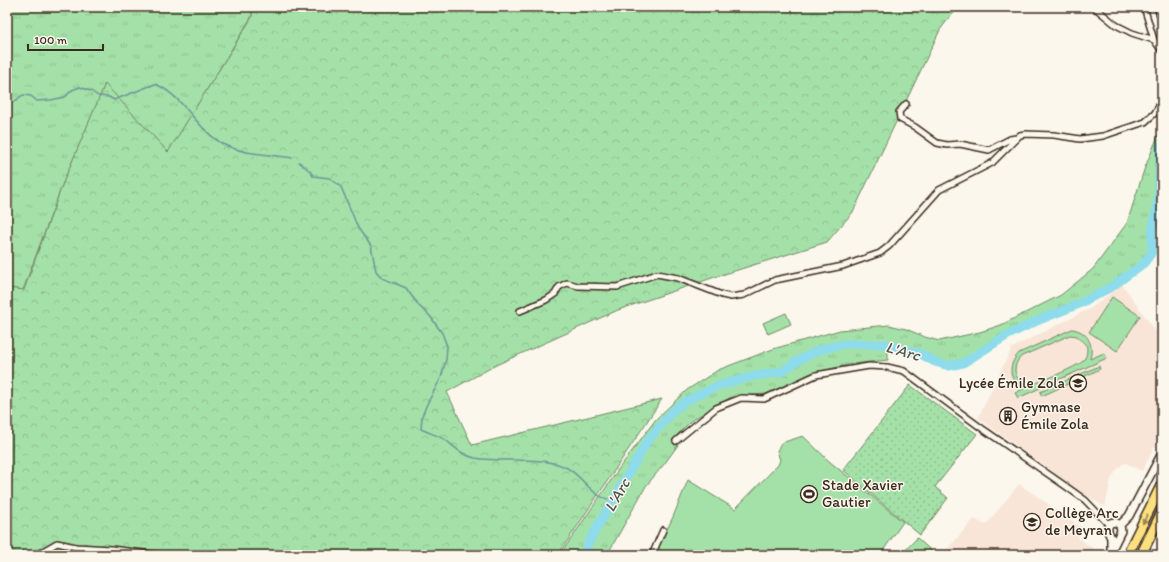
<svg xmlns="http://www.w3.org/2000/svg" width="1169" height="562" viewBox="0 0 1169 562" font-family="Itim,sans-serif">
<defs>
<pattern id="grass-tufts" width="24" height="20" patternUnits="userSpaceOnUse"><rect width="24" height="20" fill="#a4e1a8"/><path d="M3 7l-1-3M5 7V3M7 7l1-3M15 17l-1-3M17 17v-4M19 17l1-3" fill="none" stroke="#8ec190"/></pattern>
<pattern id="forest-crowns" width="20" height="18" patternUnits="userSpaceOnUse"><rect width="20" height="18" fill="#a4e1a8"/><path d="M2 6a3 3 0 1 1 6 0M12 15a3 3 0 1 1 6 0" fill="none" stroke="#8ec190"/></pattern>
<pattern id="garden-dots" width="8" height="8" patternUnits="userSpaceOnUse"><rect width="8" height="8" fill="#a4e1a8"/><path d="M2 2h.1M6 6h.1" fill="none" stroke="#8ec190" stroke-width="1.8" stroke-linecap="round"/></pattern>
</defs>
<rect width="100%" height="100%" fill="#fbf7ec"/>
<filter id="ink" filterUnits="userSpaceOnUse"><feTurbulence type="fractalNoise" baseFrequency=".025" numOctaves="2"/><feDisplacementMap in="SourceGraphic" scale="8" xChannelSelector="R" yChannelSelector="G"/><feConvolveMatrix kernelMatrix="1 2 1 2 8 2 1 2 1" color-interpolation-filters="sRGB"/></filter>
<g filter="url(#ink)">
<path fill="#f8e5d7" d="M1122 284 1162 340V438L1159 443 1154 448 1143 470H1139L1126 463 1123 464 1118 468 1111 479 1105 507 1072 486 1068 482 1061 478 978 418 1012 348 1091 308Z
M1019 484 1084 529 1078 538 1094 549 1090 555H942L974 519 986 525Z"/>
<path fill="url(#grass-tufts)" stroke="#708663" d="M7 7H252V16L168 153 105 85 63 183 23 290 7 288Z
M1162 126V143L1160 150 1158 200 1152 232V252L1144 263 1113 286 1079 304 1039 320 1004 337 963 363 949 366 935 362 921 354 888 344V360L852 364 816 372 766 394 731 397 692 420 672 440 678 445 665 463 646 486 607 555H560L620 467 656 419 687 390 718 370 773 349 840 330 889 325 906 329 925 337 939 341 980 332 1001 325 1061 295 1093 269 1127 223 1144 170Z"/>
<path fill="url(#forest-crowns)" stroke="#708663" d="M252 7H957L940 30 853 212 827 242 712 278 618 310 496 365 447 392 472 445 662 399 558 555H7V288L24 290 63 183 105 84 168 152 252 17Z"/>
<path fill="url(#garden-dots)" stroke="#708663" d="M910 385 977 434 935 487 948 498 920 535 843 470Z"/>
<path fill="#a4e1a8" stroke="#708663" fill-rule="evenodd" d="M1112 297 1140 316 1117 351 1089 332Z
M786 313 791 324 768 334 763 323Z
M1072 329C1088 331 1094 345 1090 359L1104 353 1107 358 1018 398 1015 393 1025 388C1008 381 1007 366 1019 353ZM1070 335 1077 336 1086 344C1088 350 1087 357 1082 362 1079 365 1036 385 1031 384 1014 384 1010 366 1022 356Z
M1099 366 1100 369 1042 396 1040 392Z
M803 436 829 461 903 522 880 555H777L770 551 767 555H668L658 548 673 517 688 480 735 509 778 465 780 460 777 451 781 443Z
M917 538 936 555H901Z"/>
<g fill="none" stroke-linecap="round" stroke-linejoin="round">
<path stroke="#6c9499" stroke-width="1.5" d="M7 107 23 95 31 96 37 101 51 100 65 97 72 90 80 87 91 91 98 96 109 97 114 100 155 84C183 95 197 130 223 144 245 155 269 154 292 158
M299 162 310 171 313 176 330 178 341 187 358 228 371 246 376 271 382 278 406 288 419 306 430 316 442 333 447 346 446 360 441 378 427 404 422 416 421 429C429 433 437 435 444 439 454 446 461 455 475 458 503 463 536 456 563 466 577 471 586 487 598 495 602 498 608 499 612 500"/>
<path stroke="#8ddbeb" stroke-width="9" d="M583 555 592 536 648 440 674 410 686 401 717 386 754 376 781 372 797 361 819 350 844 344H887L921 354 935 362 949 366 963 363 1008 335 1039 320 1079 304 1113 286 1144 263 1152 252V232L1158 200 1160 150 1162 143"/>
<g stroke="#3b2a1e" stroke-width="8">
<path id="street" d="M1094 7 1116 25 1132 33 1154 40 1162 51
M1144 7 1154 40
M906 104 899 112 900 119 915 127 937 143 947 145 960 144 989 150 1010 139 1016 138
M520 311 546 300 555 294 559 287 567 283 578 286 617 287 657 274 678 278 722 295 731 297 744 295 775 280 843 266 880 253 889 246 939 190 992 163 1020 135 1025 134 1054 135 1080 139 1103 136 1145 122 1155 113 1162 100
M676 441 716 408 741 398 764 399 816 375 869 366 887 367 904 371 980 427 1064 485 1085 500 1109 525
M36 555 57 543 76 547 111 549 159 555
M652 555 663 530"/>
</g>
<g stroke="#3b2a1e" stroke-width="10">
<path id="secondary" d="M1120 525 1129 516 1162 453
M1109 555 1121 531 1120 525 1115 522 1110 523 1107 529 1111 538V551"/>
</g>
<g stroke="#3b2a1e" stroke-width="12">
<path id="highway" d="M1127 555 1162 484
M1141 555 1162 512"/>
</g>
<use href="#street" stroke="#fbf7ec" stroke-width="5"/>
<use href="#secondary" stroke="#fbf7ec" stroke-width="7"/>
<use href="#highway" stroke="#fce080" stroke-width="9"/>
<g stroke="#3b2a1e" stroke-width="3">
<path id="rail" d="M1154 7 1162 27"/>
</g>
<use href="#rail" stroke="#fbf7ec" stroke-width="1.5" stroke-dasharray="4.5" stroke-linecap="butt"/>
</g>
<defs><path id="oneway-solid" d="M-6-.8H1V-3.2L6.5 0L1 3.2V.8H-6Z"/></defs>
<use fill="#9c854f" href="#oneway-solid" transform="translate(1145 519) rotate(116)"/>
</g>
<defs>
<g id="school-ring" transform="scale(0.9)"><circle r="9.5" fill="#fbf7ec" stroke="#3b2a1e" stroke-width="1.5"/><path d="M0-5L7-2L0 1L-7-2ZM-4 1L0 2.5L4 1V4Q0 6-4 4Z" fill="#3b2a1e"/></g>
<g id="building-ring" transform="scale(0.9)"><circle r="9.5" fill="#fbf7ec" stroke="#3b2a1e" stroke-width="1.5"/><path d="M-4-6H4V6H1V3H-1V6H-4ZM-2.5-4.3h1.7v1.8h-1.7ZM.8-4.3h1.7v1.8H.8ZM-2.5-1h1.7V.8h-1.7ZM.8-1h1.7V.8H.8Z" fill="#3b2a1e"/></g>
<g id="stadium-ring" transform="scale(0.9)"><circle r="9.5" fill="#fbf7ec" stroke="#3b2a1e" stroke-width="1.5"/><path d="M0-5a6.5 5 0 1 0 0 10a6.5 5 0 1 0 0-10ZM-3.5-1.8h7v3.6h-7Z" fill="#3b2a1e"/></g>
</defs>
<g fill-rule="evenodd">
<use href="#school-ring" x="1078" y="383"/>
<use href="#building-ring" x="1008" y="416"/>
<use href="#stadium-ring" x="809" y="494"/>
<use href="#school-ring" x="1032" y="522"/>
</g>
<g text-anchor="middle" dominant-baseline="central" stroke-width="3" stroke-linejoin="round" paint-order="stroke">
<g font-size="15" fill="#3b2a1e" stroke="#fbf7ec" text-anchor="start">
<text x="1065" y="383" text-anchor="end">Lycée Émile Zola</text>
<text x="1021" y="407">Gymnase<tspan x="1021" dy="17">Émile Zola</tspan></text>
<text x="822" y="485">Stade Xavier<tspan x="822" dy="17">Gautier</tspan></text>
<text x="1045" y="513">Collège Arc<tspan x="1045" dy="17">de Meyran</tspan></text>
</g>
<g font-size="16" font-style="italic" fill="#505651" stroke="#fbf7ec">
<text transform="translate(903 351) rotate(16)">L'Arc</text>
<text transform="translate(617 495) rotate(-60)">L'Arc</text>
</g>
</g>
<rect width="1169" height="562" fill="none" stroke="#fbf7ec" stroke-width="24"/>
<rect x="12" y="12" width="1145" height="538" fill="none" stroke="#3b2a1e" stroke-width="1.5" filter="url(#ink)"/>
<path d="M28 44v6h75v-6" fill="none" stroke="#3b2a1e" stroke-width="2"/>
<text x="34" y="44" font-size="12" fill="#3b2a1e" stroke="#fbf7ec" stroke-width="3" paint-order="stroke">100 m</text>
</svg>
